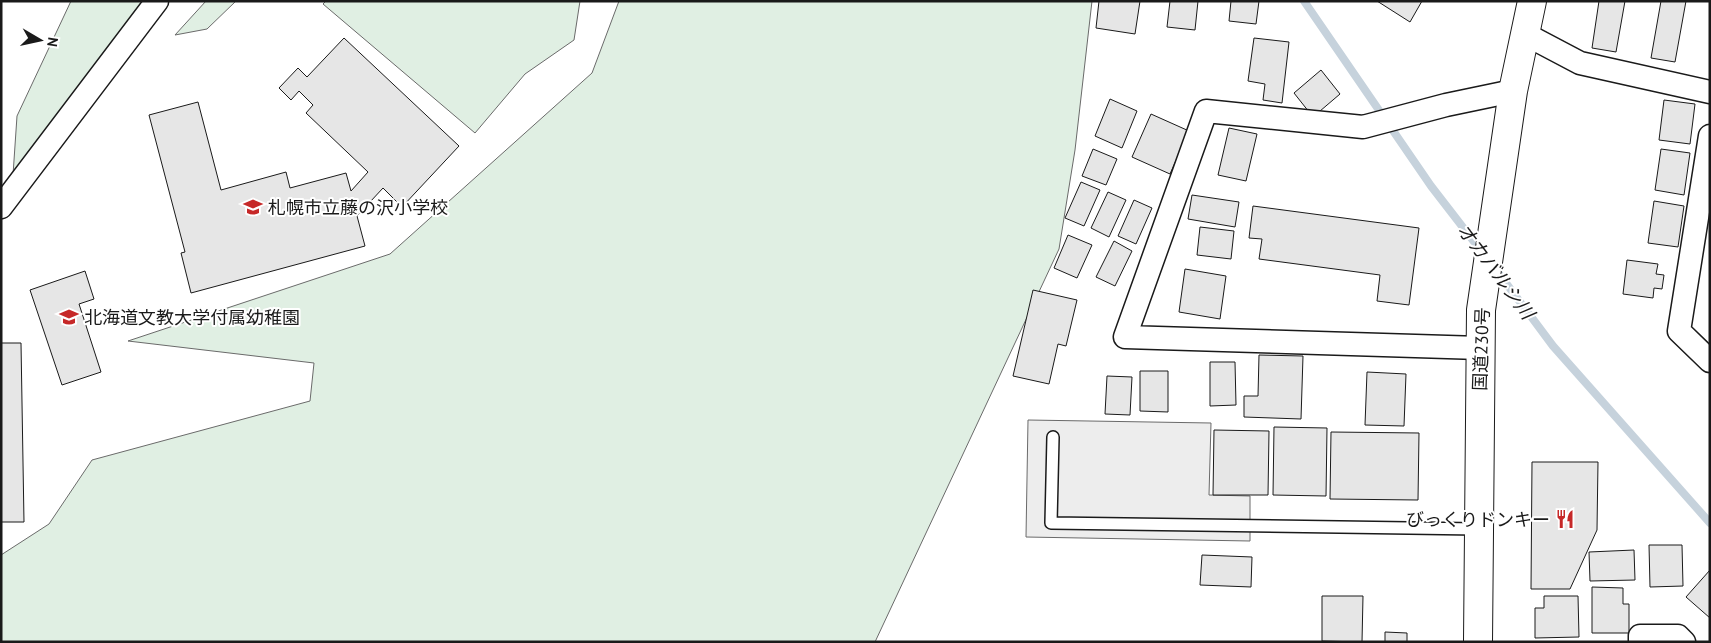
<svg xmlns="http://www.w3.org/2000/svg" width="1711" height="643" viewBox="0 0 1711 643" font-family="'PT Sans','Noto Sans JP',sans-serif">
<rect width="100%" height="100%" fill="#fff"/>
<path fill="#e0efe3" stroke="#6a6a6a" d="M71 1H143L13 175 17 116Z
M206 1H236L207 29 175 35Z
M326 1H580L574 40 525 74 475 133 323 4Z
M619 1H1092L1075 150 1059 249 875 642H1V555L49 524 92 460 310 401 314 363 128 341 390 254 592 73Z"/>
<path fill="#ededed" stroke="#6a6a6a" d="M1028 420 1211 423 1209 495 1250 496V541L1026 537Z"/>
<g fill="none" stroke-linecap="round" stroke-linejoin="round">
<path stroke="#c6d2dc" stroke-width="8" d="M1304 1 1431 186 1482 252
M1494 267 1553 346 1710 523"/>
</g>
<path fill="#e6e6e6" stroke="#1a1a1a" d="M1099 1H1140L1135 34 1096 28Z
M1170 1H1198L1195 30 1167 27Z
M1231 1H1259L1256 24 1229 21Z
M1377 1H1422L1410 22Z
M1599 1H1625L1616 52 1592 48Z
M1661 1H1686L1675 62 1651 58Z
M344 38 459 146 402 207 383 188 357 216 365 246 191 293 181 253 185 252 149 115 198 102 221 190 286 172 290 188 346 173 351 191 368 172 306 113 313 105 299 91 291 100 279 88 298 68 307 77Z
M1254 38 1289 42 1282 103 1263 100 1265 84 1248 81Z
M1321 70 1340 94 1313 117 1294 93Z
M1110 99 1137 111 1122 148 1095 136Z
M1664 100 1695 104 1690 144 1659 140Z
M1151 114 1189 131 1170 174 1132 157Z
M1229 128 1257 134 1246 181 1218 175Z
M1093 149 1117 159 1106 185 1082 176Z
M1661 149 1690 153 1684 195 1655 190Z
M1081 182 1100 190 1084 226 1065 218Z
M1108 192 1126 200 1109 237 1091 228Z
M1192 195 1239 202 1235 227 1188 219Z
M1134 200 1152 208 1136 244 1118 236Z
M1654 201 1684 206 1678 247 1648 243Z
M1253 206 1419 228 1409 305 1377 301 1380 275 1259 259 1262 239 1249 238Z
M1200 227 1234 231 1231 259 1197 255Z
M1068 235 1092 245 1077 278 1054 268Z
M1114 241 1132 251 1115 286 1096 277Z
M1627 260 1658 264 1656 274 1664 275 1662 289 1654 288 1653 298 1623 294Z
M1185 269 1226 276 1220 319 1179 312Z
M85 271 94 299 79 304 101 372 62 385 30 290Z
M1033 290 1077 300 1066 346 1058 344 1049 384 1013 376Z
M1 343H21L24 522H1Z
M1259 355 1303 356 1301 419 1244 417V396H1258Z
M1210 362H1235L1236 405 1210 406Z
M1140 371H1168V412L1140 411Z
M1367 372 1406 374 1404 426 1365 425Z
M1107 376 1132 377 1130 415 1105 414Z
M1274 427 1327 428 1326 496 1273 495Z
M1214 430 1269 431 1268 495H1213Z
M1331 432 1419 433 1418 500 1330 499Z
M1532 462H1598L1597 530 1570 589H1531Z
M1649 545H1682L1683 586 1650 587Z
M1634 550 1635 580 1590 581 1589 552Z
M1202 555 1252 557 1251 587 1200 585Z
M1710 570V618L1686 597Z
M1592 587 1623 588V604H1629V633H1592Z
M1322 596H1363L1362 642 1322 641Z
M1544 596H1578L1579 637 1535 638V608H1544Z
M1385 632 1407 633V642H1385Z"/>
<g fill="none" stroke-linecap="round" stroke-linejoin="round">
<g stroke="#1a1a1a" stroke-width="14">
<path id="lane" d="M1053 437 1051 523 1478 529"/>
</g>
<g stroke="#1a1a1a" stroke-width="25">
<path id="street" d="M1525 34 1580 63 1710 92
M1710 136 1679 331 1710 361
M1 207 157 1
M1480 348 1125 337 1206 111 1363 127 1446 105 1513 91
M1640 642V636H1678L1684 642"/>
</g>
<g stroke="#1a1a1a" stroke-width="30">
<path id="highway" d="M1478 642 1481 310 1513 91 1532 1"/>
</g>
<use href="#lane" stroke="#fff" stroke-width="11"/>
<use href="#street" stroke="#fff" stroke-width="22"/>
<use href="#highway" stroke="#fff" stroke-width="28"/>
</g>
<defs>
<g id="school-bare" transform="scale(1.5)"><path d="M0-5L7-2L0 1L-7-2ZM-4 1L0 2.5L4 1V4Q0 6-4 4Z" fill="#c62828" stroke="#fff" stroke-width="2.5" paint-order="stroke"/></g>
<g id="restaurant-bare" transform="scale(1.5)"><path d="M-5-6h1v4h1v-4h1v4h1v-4h1v5L-1.5 .5V6h-2V.5L-5-1ZM5-6V6H3V1.5H1.5Q1.5-4 5-6Z" fill="#c62828" stroke="#fff" stroke-width="2.5" paint-order="stroke"/></g>
</defs>
<g fill-rule="evenodd">
<use href="#school-bare" x="253" y="207"/>
<use href="#school-bare" x="69" y="317"/>
<use href="#restaurant-bare" x="1565" y="519"/>
</g>
<g text-anchor="middle" dominant-baseline="central" stroke-width="4" stroke-linejoin="round" paint-order="stroke">
<g font-size="18" fill="#1a1a1a" stroke="#fff" text-anchor="start">
<text x="268" y="207">札幌市立藤の沢小学校</text>
<text x="84" y="317">北海道文教大学付属幼稚園</text>
<text x="1550" y="519" text-anchor="end">びっくりドンキー</text>
</g>
<g font-size="18" fill="#1a1a1a" stroke="#fff">
<text transform="translate(1481 349) rotate(-88)">国道230号</text>
</g>
<g font-size="19" font-style="italic" fill="#1a1a1a" stroke="#fff">
<text transform="translate(1496 271) rotate(53)">オカバルシ川</text>
</g>
</g>
<rect width="1711" height="643" fill="none" stroke="#1a1a1a" stroke-width="5"/>
<g transform="translate(40 40) rotate(99)" stroke="#ffffff" stroke-width="4" paint-order="stroke">
<path d="M0-4L9 19L0 12L-9 19Z" fill="#1a1a1a"/>
<text y="-8" font-size="14" font-weight="bold" text-anchor="middle" fill="#1a1a1a">N</text>
</g>
</svg>
